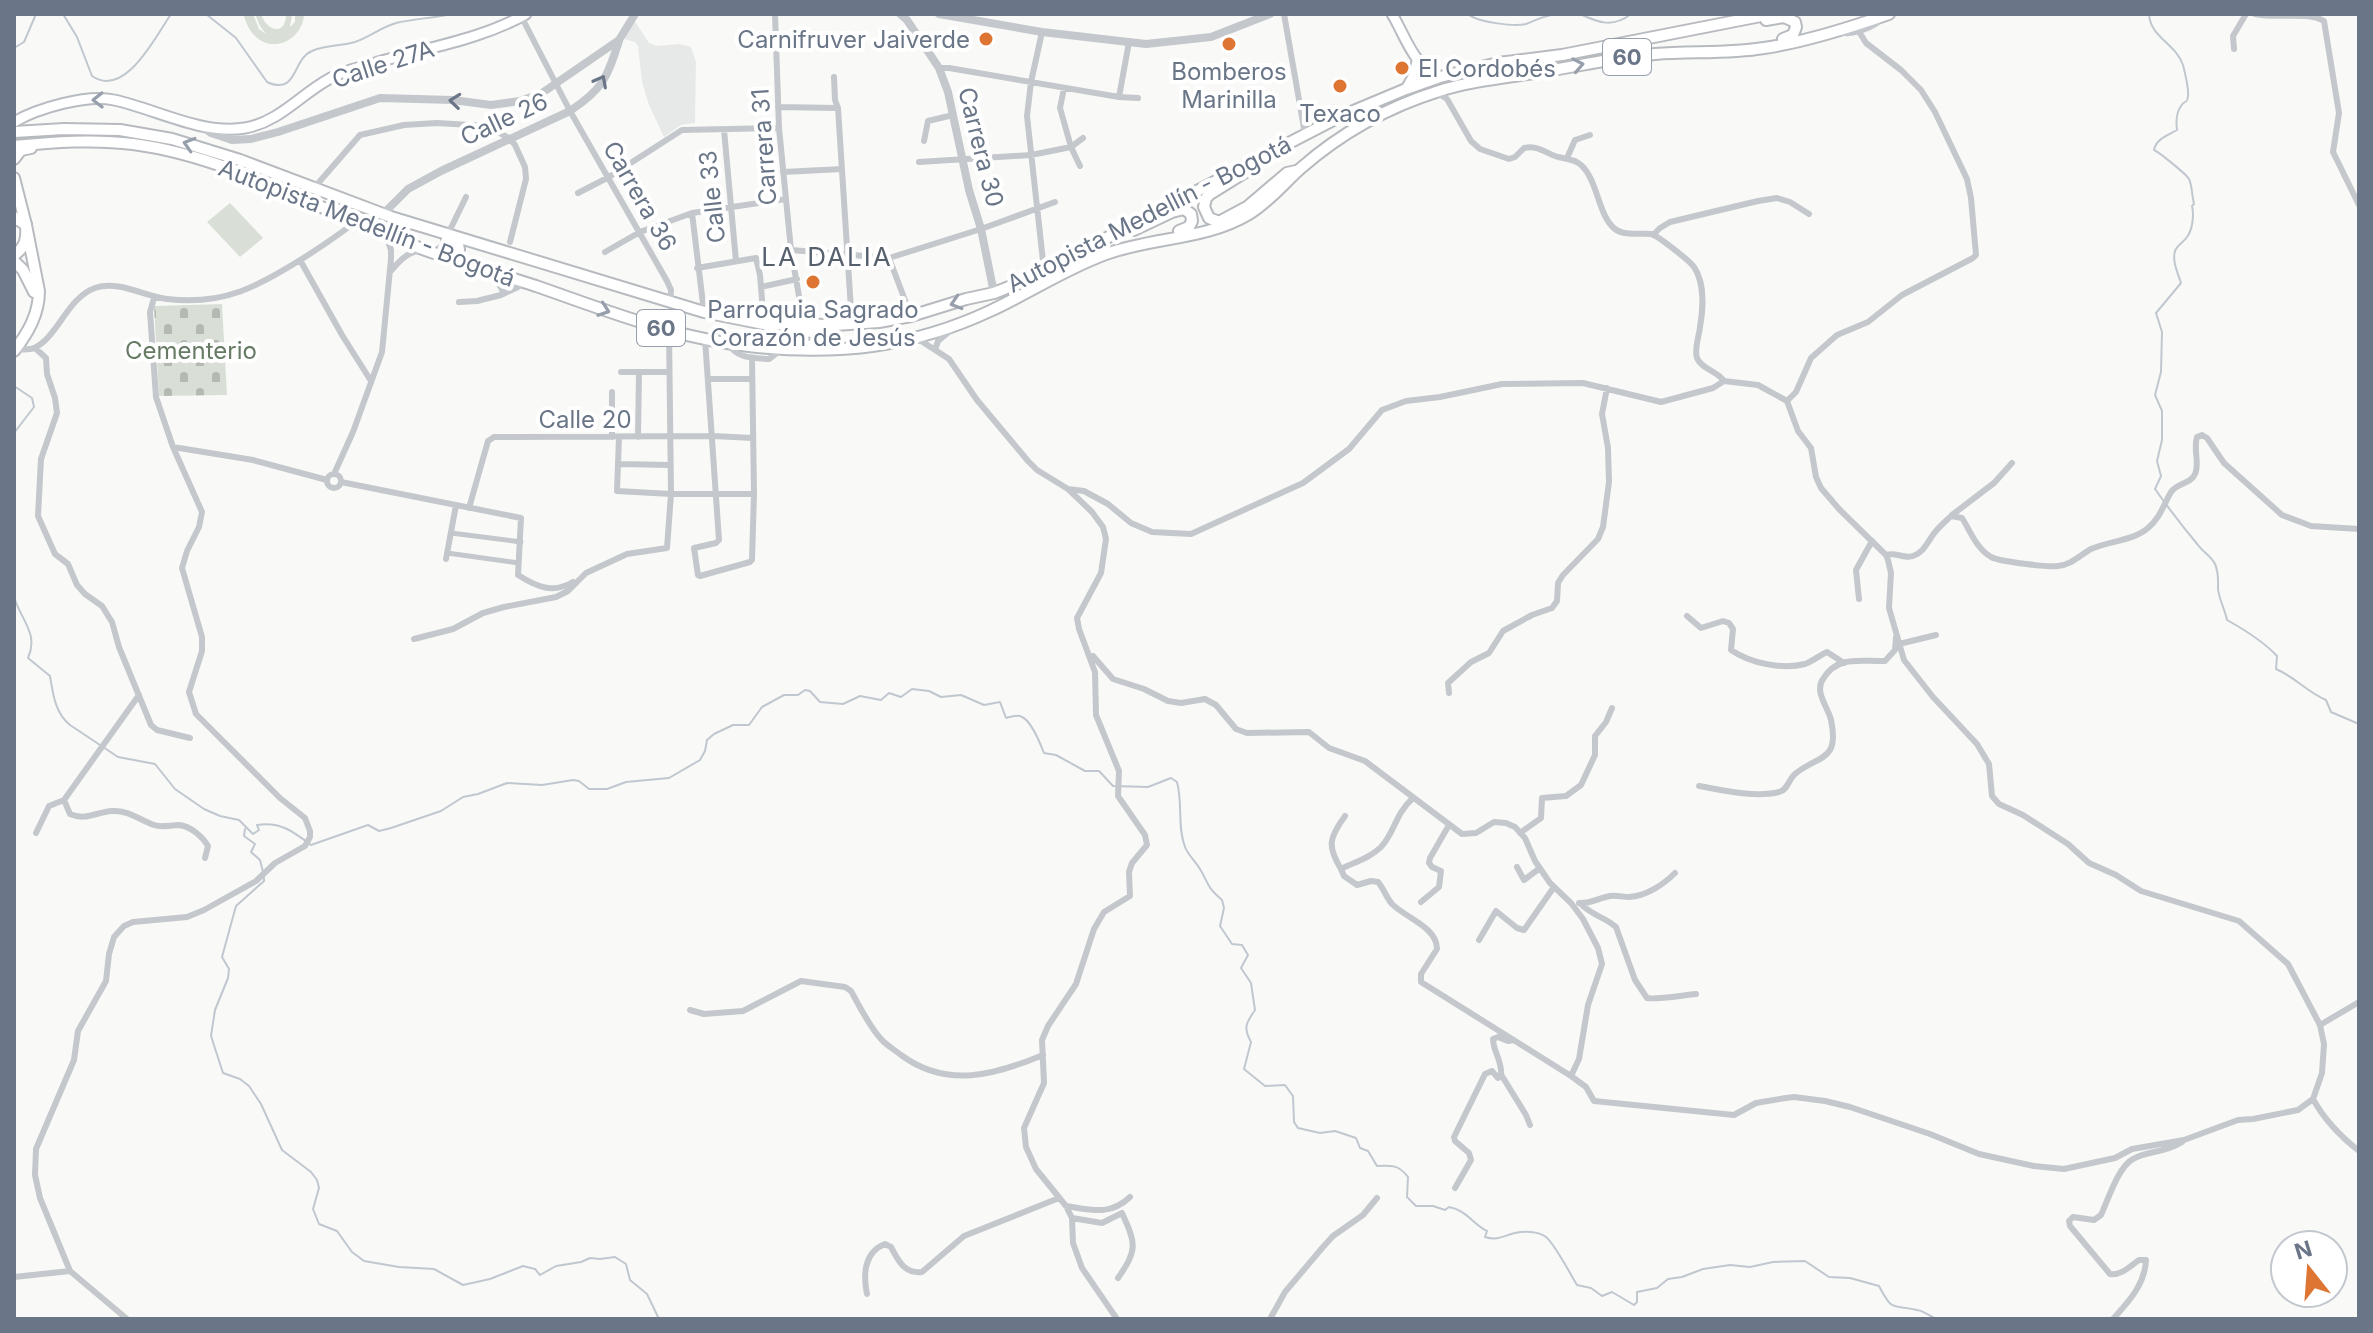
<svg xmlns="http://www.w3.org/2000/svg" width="2373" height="1333" viewBox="0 0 2373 1333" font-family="Inter,sans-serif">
<defs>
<pattern id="cemetery-stones" width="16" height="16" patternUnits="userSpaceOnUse" patternTransform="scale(2)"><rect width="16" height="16" fill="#d9dfd7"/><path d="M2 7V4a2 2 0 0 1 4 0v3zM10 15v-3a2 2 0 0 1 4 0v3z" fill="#b4b9b4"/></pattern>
</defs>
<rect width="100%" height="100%" fill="#f9faf8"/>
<path fill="#e7e9e9" d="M634 20 649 43 657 46 679 44 691 47 696 62 695 123 681 125 664 137 649 105 642 82 638 46 635 42 624 39Z"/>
<path fill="url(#cemetery-stones)" d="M222 304 227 395 159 396 154 306Z"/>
<path fill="#d9dfd7" d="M243 14H253L259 29 266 34 260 26 255 14H261C267 32 286 36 286 14H292L290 27 295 22V14H304C303 38 276 54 256 37 249 31 246 22 243 14Z
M230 203 263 238 240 257 207 222Z"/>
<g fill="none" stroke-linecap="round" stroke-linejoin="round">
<path stroke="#c0c7ce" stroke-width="2" d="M63 14 77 37 92 76C125 99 156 36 171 14
M206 14 236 38 267 82C298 96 292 59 312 51 325 45 342 46 355 42 369 37 382 27 396 23 412 19 434 18 452 14
M1468 14C1476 22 1515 27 1526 24 1537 20 1545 15 1557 14
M1580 14C1599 23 1613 28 1631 14
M2149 14C2150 37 2176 44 2183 65 2185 73 2189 88 2188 96 2187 105 2185 99 2181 106 2176 113 2176 122 2177 130 2168 135 2156 139 2154 150 2159 152 2186 174 2189 179 2192 185 2192 196 2194 204L2192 206C2194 214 2193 229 2187 237 2184 242 2177 245 2175 251 2172 262 2178 273 2181 283L2156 313 2162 332 2161 372 2155 395 2162 411V440L2157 461 2161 476 2155 489C2169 509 2183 527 2198 545 2203 552 2212 557 2215 564 2219 573 2218 580 2218 589 2219 599 2225 610 2227 620 2245 630 2263 641 2277 656L2276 669C2295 677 2307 692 2326 700L2331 712 2359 724
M14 48 24 42 36 14
M14 386 32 398 34 407 14 433
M14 597C21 620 39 634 28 658L50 676C53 694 55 713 70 725L118 757 155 764 175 789 204 809 220 816 239 820 253 834 259 830 257 825C280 821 294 832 311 845L368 825 379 831 391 828 441 811 463 797 478 794 507 783 542 785 573 780 579 781 589 789H607L626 782 669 778 700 760 705 751 707 740 714 734 733 725H749L762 707 784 695H798L805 690 810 691 820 702 843 704 860 696 881 700 889 693 901 697 912 689 929 691 941 697 961 695 984 705 1000 702 1006 718C1011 717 1016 715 1020 716 1031 719 1040 743 1044 753L1056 755 1085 771H1099L1113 786 1148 787 1171 778 1177 782C1183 803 1177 827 1185 847 1188 855 1196 862 1200 869 1210 886 1206 886 1222 900L1224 908 1220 926 1232 944 1242 945 1248 955 1241 968 1251 983 1255 1010C1246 1023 1243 1028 1251 1042L1244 1069 1265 1086 1285 1085 1293 1096 1294 1122 1298 1128 1320 1133 1335 1131 1356 1138 1360 1148 1368 1151 1377 1166C1392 1165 1399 1165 1408 1177L1407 1197 1416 1206H1433L1445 1210 1449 1207C1466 1210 1473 1224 1487 1231L1485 1237C1497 1241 1503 1236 1515 1233 1524 1231 1538 1231 1546 1237 1554 1243 1571 1275 1577 1285L1591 1288 1602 1296 1612 1292 1634 1305 1637 1302V1292L1657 1288 1668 1279 1682 1277 1703 1269 1730 1265 1750 1267 1773 1262 1805 1261 1829 1277 1850 1278 1879 1286C1893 1313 1892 1304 1917 1310 1924 1311 1930 1316 1936 1319
M245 829 244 836 255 844 251 852 260 860 263 872
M264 878V881L236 906 222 957 229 969 228 978 215 1010 211 1036 223 1073 240 1079 249 1086 261 1104 282 1150 311 1172 317 1180 319 1188 313 1209 319 1224 337 1231 352 1252 364 1261 399 1267 434 1269 463 1285 490 1279 523 1266 535 1269 540 1275 556 1266 581 1262 590 1258 600 1259 615 1257 626 1264 630 1280 647 1294 659 1319"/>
<g stroke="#b8bcc2" stroke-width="13">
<path id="secondary" d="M1392 14C1407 39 1412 64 1440 77
M1406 89 1414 75 1417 61
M14 122C38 108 87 94 114 100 156 109 201 135 245 128 279 122 300 95 329 79 343 71 360 67 375 63 425 48 480 40 526 14"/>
</g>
<g stroke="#b7babf" stroke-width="14">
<path id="primary" d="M14 217 26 225C27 238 26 247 14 255
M14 261 23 270 34 292
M14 351C28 333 39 314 39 291L26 225"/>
</g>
<g stroke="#b7babe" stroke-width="14">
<path id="trunk" d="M1766 20 1784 17 1795 22 1796 27 1793 35 1783 39
M14 132 64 129 120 130 172 139 240 160 391 217 704 312 764 324 835 325 879 322 911 316 966 299 994 293 1024 281 1339 117 1406 89 1440 77 1498 63 1562 55 1771 14
M14 146C54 142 94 139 133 144 218 155 298 198 376 231 428 253 483 269 536 286 608 311 680 340 757 347 840 355 913 347 990 311 1029 293 1065 269 1106 254 1153 237 1206 240 1249 214 1269 202 1284 183 1301 168 1341 133 1388 107 1439 91 1474 80 1511 77 1547 71 1583 65 1618 57 1655 54 1691 51 1728 54 1764 48 1806 42 1849 28 1889 14
M14 159 21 150 31 148
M1247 171 1210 194 1206 198 1204 207 1209 218 1219 222 1247 207 1287 173 1296 171
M14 178 26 225
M1134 230 1172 212 1184 209 1191 214 1192 221 1189 227 1179 231
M443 250 453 253 459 250 458 244 447 239
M797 331 814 332 819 336 818 344 808 346"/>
</g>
<path stroke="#c4c7cb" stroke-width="5" d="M451 533 521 542
M447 553 519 563"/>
<path stroke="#c4c7cb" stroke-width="6" d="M520 14 570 111 667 281 671 290 670 303
M775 14 779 128 791 250 800 302 798 325
M1284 14 1305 134
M2255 14C2277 19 2307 11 2324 21L2339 113 2333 152 2359 205
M1042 32 1031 82 1027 116 1044 270
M1839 32C1849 36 1868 29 1877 23L1879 18
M2234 49 2233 36 2246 14
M939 68H949L1119 97 1138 98
M834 77 835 100 838 108
M1064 88 1060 108 1071 147 1080 166
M1436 92 1447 99 1471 141 1480 149 1509 159 1515 157 1524 148C1538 145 1545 153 1558 157 1566 159 1575 159 1581 165 1598 180 1598 216 1615 229 1624 236 1640 233 1651 234 1657 235 1690 261 1694 267 1705 283 1703 310 1700 327 1699 337 1694 348 1697 358 1701 369 1718 371 1724 381
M1119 97 1129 42
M778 107 838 108 852 325
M724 130 736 261
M924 141 928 121 953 115
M1567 158 1575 140 1590 135
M919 162 1031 155 1071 147 1083 138
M783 172 842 169
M314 188 360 135 404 125 437 123 487 126 509 138 515 145 525 167 526 179 510 242
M578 193 609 177 682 130 779 128
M692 213 704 312
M448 234 466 197
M1653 235 1660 228 1670 222 1758 201 1777 198 1790 202 1809 214
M791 250 889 258 981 229 1055 202
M605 252 640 232 692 213 786 199
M889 258 911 316
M300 260 342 335 371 381
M697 268 756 258 760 275 764 324
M391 271C399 261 407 253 420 250
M761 287 797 279
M501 295 518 287
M459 302 477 301 501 295 503 291 496 280
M915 337 949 359 977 400 1028 461 1037 470 1068 489 1092 512 1103 527 1106 539 1101 573 1077 618 1079 629 1095 672 1096 715 1119 771 1118 796 1145 835 1147 845 1132 863 1129 872 1130 896 1104 912 1094 929 1076 984 1048 1026 1042 1040 1044 1083 1024 1128 1026 1147 1036 1169 1066 1206 1072 1218 1073 1243 1082 1268 1117 1319
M705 339 719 540 716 543 694 548 698 575 700 576 750 562 752 560 754 494 752 358
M728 343C736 359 754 358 769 359L782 349
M35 348 46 358 47 374 55 398 57 413 41 459 38 516 55 554 68 564 77 585 85 594 102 606 112 622 119 647 151 725 157 730 190 738
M16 350C21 349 30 350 34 348 58 337 67 298 95 288 118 280 144 296 167 299 224 306 259 286 305 257 322 246 339 235 355 222
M935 350 938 341 950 331
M621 372H669
M708 379H751
M612 392V437
M1787 401 1796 392 1811 358 1837 335 1868 322 1902 295 1973 258 1976 255 1971 198 1967 179 1935 112 1921 90 1901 70 1866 43 1858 30
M619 437 617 491 671 494H754
M638 437 639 372
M173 447 253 460 327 480
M618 464 669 465
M334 474 353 432 382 352 391 259V250L386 236
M327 481a7 7 0 1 1 14 0a7 7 0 1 1-14 0Z
M341 482 521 518 518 575C537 587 553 594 573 582
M1068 489 1084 491 1108 504 1131 523 1152 532 1191 534 1303 483 1349 449 1382 410 1406 401 1440 397 1502 384 1583 383 1661 402 1713 388 1724 381 1758 385 1787 401 1798 431 1811 448 1816 477 1821 488 1839 509 1886 555 1888 560 1891 573 1889 608 1904 660 1933 697 1977 744 1989 764 1992 796 1999 804 2023 815 2068 844 2089 863 2116 875 2141 891 2239 921 2288 964 2320 1025 2324 1044 2322 1073 2313 1099C2325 1121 2340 1136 2359 1151
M469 508 488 441 494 437 713 436 753 438
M1952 515 1994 483 2012 463
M1886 555C1896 552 1904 559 1913 556 1925 552 1928 540 1936 531 1940 526 1946 521 1951 516L1962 518C1971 532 1976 548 1991 557 2001 562 2047 567 2058 566 2071 565 2080 555 2091 549 2109 541 2133 541 2148 528 2160 518 2164 504 2171 492 2177 483 2191 484 2195 474 2200 464 2193 449 2197 437L2202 435 2207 438 2224 463 2282 515 2311 526 2359 529
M446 559 456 505
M1859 599 1856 570 1872 541
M1687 616 1701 628 1723 621 1729 623 1733 629 1731 650C1750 663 1782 670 1805 664 1813 661 1820 655 1827 652L1844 663
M414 639 453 629 483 613 504 607 556 597 568 591 586 573 627 554 667 548 671 494 669 331
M1899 644 1936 635
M1093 656 1113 679 1144 689 1168 701 1181 703 1205 699 1216 705 1236 729 1247 733 1309 732 1329 748 1365 761 1462 834 1476 833 1494 822 1506 823 1515 827 1525 838 1535 861 1550 883 1571 903 1583 919 1598 948 1602 964 1588 1005 1579 1059 1571 1076
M1449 693 1448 683 1471 662 1489 653 1503 631 1532 615 1552 608 1557 601 1558 583 1563 575 1598 539 1603 527 1609 482 1608 448 1602 414 1607 388
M1699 786C1722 790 1755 798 1779 792 1788 790 1788 780 1795 774 1818 755 1840 762 1831 720 1828 707 1814 692 1823 679 1838 654 1863 662 1885 661L1895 650 1896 637
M1413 798C1395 814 1395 832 1381 847 1370 858 1355 862 1341 869L1344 876 1357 885 1371 881 1378 882C1384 889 1386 897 1392 904 1406 918 1437 927 1437 949L1421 974V982L1571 1076 1586 1087 1594 1101 1734 1115 1756 1103 1786 1098 1794 1097 1825 1101 1850 1107 1930 1134 1979 1154 2034 1166 2064 1169 2115 1158 2132 1149 2184 1140 2238 1120 2253 1119 2298 1110 2313 1099
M64 800 139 695
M36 833 49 806 64 800 70 814C86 821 96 812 112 811 128 810 140 820 154 825 162 828 170 825 179 825 190 826 202 836 208 846L205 858
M1520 833 1541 818 1542 798 1566 796 1581 785 1595 755V736L1606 722 1612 708
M1517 867 1524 880 1540 868
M1341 869C1327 846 1329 838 1345 816
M1421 902 1439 887 1441 871 1432 867 1429 863 1430 858 1449 825
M1579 903C1590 904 1599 898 1610 896 1616 895 1623 897 1629 897 1646 896 1663 885 1675 873
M1581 904C1591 915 1605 917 1616 927L1635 980 1647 998C1655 1000 1684 995 1696 994
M1479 940 1496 911 1517 928 1524 930 1554 887
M690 1010 704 1014 743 1011 801 981 845 987 851 991C860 1007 869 1026 881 1039 886 1045 895 1050 901 1055 947 1089 995 1075 1043 1055
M2320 1025 2359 1002
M1502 1076 1526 1115 1530 1125
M1455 1188 1471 1160 1469 1153 1455 1141 1454 1137 1485 1074 1492 1071 1498 1078 1501 1077C1503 1061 1493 1052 1493 1039L1498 1037 1508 1041 1514 1040
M1066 1206C1092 1210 1110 1216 1130 1197
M1072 1218 1102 1223 1122 1213C1136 1244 1138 1249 1118 1278
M14 1277 70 1271
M867 1294C863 1275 864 1252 885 1244L891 1247C898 1260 904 1274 922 1272L964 1236 1059 1198
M127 1319 70 1271 40 1198 35 1175 36 1149 74 1060 78 1031 106 981 109 954 114 937 124 926 133 922 187 917 204 910 256 881 275 863 305 846 310 837V831L305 818 280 798 196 714 189 692 202 651V637L182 568 187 551 199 527 202 512 173 447 156 397 150 312 154 298
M1270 1319 1285 1292 1323 1247 1333 1236 1363 1215 1377 1198
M2113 1319C2128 1302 2145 1285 2146 1260H2139C2130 1266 2121 1276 2110 1274L2070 1226 2069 1221 2073 1217 2094 1220 2101 1215C2108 1200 2118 1167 2133 1159 2149 1150 2163 1154 2182 1142"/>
<path stroke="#c4c7cb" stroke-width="8" d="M900 14 907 20 939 68 948 92 969 190 981 229 994 293
M939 14 1042 32 1146 44 1211 37 1270 14
M202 126 211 133 232 140 251 139 278 132 380 98 453 100 491 105 520 101 542 93 619 40 635 14
M383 214 408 189 441 171 570 111C603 89 607 78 619 41"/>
<use href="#secondary" stroke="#fff" stroke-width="9"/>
<use href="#primary" stroke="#fff" stroke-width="10"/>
<use href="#trunk" stroke="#fff" stroke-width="10"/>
</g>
<defs><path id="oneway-chevron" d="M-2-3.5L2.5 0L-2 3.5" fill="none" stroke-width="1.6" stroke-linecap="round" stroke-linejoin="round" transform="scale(2)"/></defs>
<g stroke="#979fac">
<use href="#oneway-chevron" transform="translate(1578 65) rotate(-11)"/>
<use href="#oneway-chevron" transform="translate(98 100) rotate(179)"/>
<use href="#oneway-chevron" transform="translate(189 144) rotate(-163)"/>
<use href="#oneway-chevron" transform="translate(956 303) rotate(163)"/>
<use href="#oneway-chevron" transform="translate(604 310) rotate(19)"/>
</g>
<g stroke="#6a7688">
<use href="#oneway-chevron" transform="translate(601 81) rotate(-62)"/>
<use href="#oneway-chevron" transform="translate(455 101) rotate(-174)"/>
</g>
<g fill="#de7533" stroke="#fff" stroke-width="3">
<circle cx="986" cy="39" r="8"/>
<circle cx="1229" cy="44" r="8"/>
<circle cx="1402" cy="68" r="8"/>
<circle cx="1340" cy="86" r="8"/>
<circle cx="813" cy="282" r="8"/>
</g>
<g text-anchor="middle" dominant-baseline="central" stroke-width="8" stroke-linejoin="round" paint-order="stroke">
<g fill="#fff" stroke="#979fac" stroke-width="2">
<rect x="1603" y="39" width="48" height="36" rx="6"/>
<rect x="637" y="310" width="48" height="36" rx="6"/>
</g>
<g font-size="22" font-weight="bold" fill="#6a7688">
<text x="1627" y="57">60</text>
<text x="661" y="328">60</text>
</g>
<g font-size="24" fill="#6a7688" stroke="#fff">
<text x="970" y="39" text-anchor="end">Carnifruver Jaiverde</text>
<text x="1418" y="68" text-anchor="start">El Cordobés</text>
<text x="1229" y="71">Bomberos<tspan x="1229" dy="28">Marinilla</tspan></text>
<text x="1340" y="113">Texaco</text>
<text x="813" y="309">Parroquia Sagrado<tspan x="813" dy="28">Corazón de Jesús</tspan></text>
</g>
<g font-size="24" fill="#6a7688" stroke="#fff">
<text transform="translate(383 64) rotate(-18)">Calle 27A</text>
<text transform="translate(504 119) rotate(-25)">Calle 26</text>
<text transform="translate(764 147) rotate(-94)">Carrera 31</text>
<text transform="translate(981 147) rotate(76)">Carrera 30</text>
<text transform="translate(640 196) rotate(60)">Carrera 36</text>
<text transform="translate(712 197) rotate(-96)">Calle 33</text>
<text transform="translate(1149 214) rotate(-27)">Autopista Medellín - Bogotá</text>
<text transform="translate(367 223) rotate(21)">Autopista Medellín - Bogotá</text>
<text x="585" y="419">Calle 20</text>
</g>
<g font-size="24" fill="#667a64" stroke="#fff">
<text x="191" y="350">Cementerio</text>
</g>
<g font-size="26" letter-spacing="2" fill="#57606d" stroke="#fff">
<text x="827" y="256">LA DALIA</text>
</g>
</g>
<rect width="2373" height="1333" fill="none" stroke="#6a7688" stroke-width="32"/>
<g transform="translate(2309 1269) rotate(343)"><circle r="38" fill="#ffffff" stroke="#c3c8cf" stroke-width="2"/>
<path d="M0-6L14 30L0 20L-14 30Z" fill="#de7533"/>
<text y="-12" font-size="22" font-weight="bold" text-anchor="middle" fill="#6a7688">N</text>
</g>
</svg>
